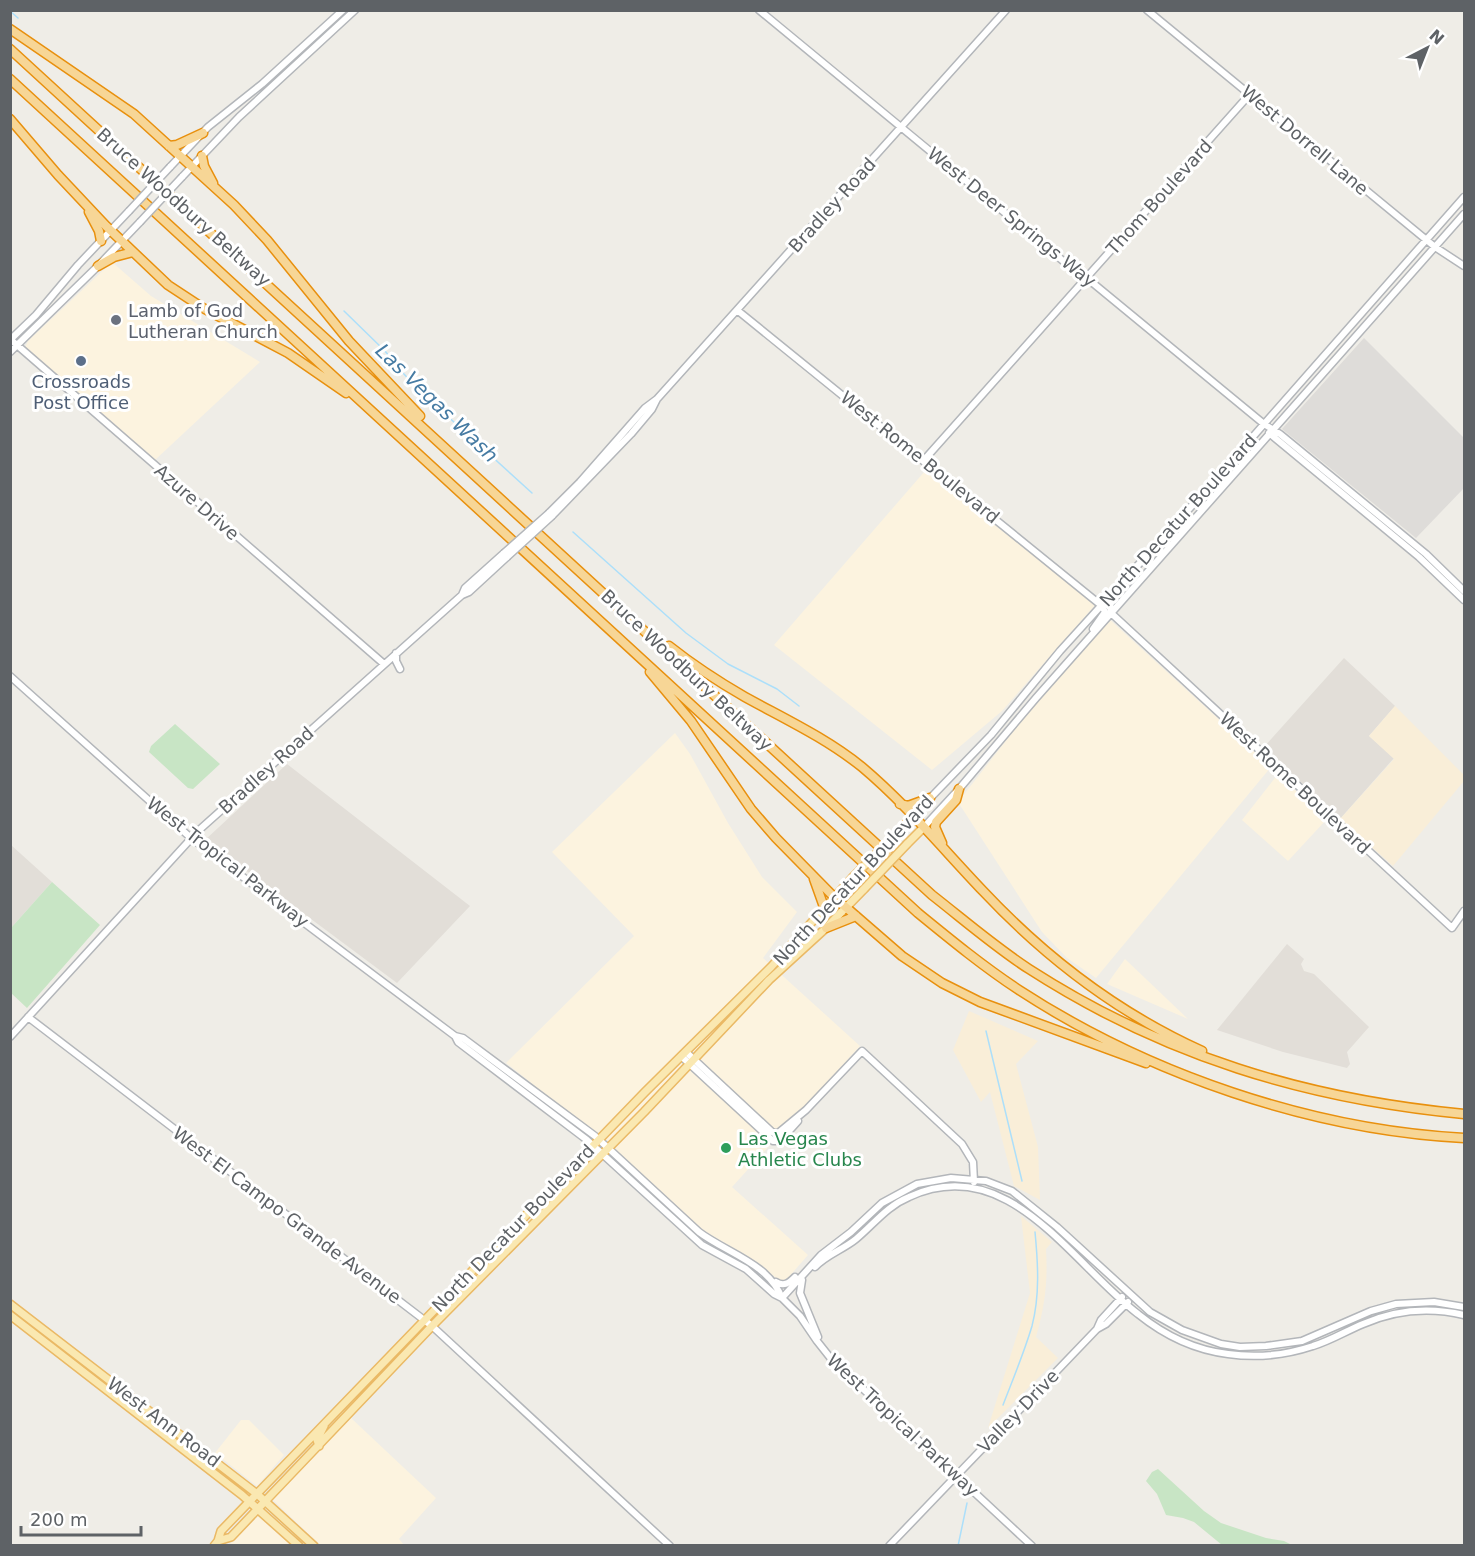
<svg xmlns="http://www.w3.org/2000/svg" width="1475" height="1556" viewBox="0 0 1475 1556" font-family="'DejaVu Sans',sans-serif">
<rect width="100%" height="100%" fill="#efede7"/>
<path fill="#fcf3df" d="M112 262 151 296 260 362 155 460 25 348 28 341Z
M925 471 1096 604 1002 711 932 770 774 645Z
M1109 619 1271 767 1096 978 1067 958 1042 932 958 802 1041 696Z
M675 733 690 754 728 823 762 877 797 912 763 958 860 1046 732 1187 808 1255 787 1279 780 1281 755 1261 699 1228 612 1147 506 1063 634 936 552 852Z
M1278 774 1326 820 1288 861 1242 820Z
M1125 959 1188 1019 1107 984Z
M351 1418 436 1498 399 1539 405 1546 320 1545 272 1499Z
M241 1420H249L284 1455 257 1486 215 1453Z
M258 1516 291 1545H229Z"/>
<path fill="#dedcd9" d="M1364 338 1464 438V488L1416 538 1282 429Z"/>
<path fill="#e2ded8" d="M1344 658 1395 706 1369 736 1394 758 1340 819 1264 747Z
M287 764 470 906 397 983 205 840Z
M11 845 52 882 11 928Z
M1287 944 1304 959 1301 964 1304 971 1314 974 1369 1027 1347 1052 1350 1064 1347 1068 1283 1052 1217 1030Z"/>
<path fill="#c8e5c5" d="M175 724 220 764 193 789 188 788 149 752 151 746Z
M52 882 100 925 27 1008 11 993V928Z
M1158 1469 1204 1511 1221 1523 1266 1538 1284 1541 1292 1545H1222L1194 1522 1183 1518 1166 1515 1157 1494 1146 1481 1152 1472Z"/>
<path fill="#f9eed8" d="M1395 706 1464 775V781L1393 866 1340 819 1394 759 1369 736Z
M969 1011 1038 1041 1016 1064 1038 1147 1040 1200 1014 1186 990 1092 981 1102 953 1050Z
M1021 1216 1052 1242 1046 1249C1048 1282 1045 1305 1036 1337L1058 1358 988 1428 1030 1293Z"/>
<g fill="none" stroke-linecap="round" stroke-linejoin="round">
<path stroke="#acdffa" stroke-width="1.5" d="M10 11 18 18
M344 311 385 351 403 373 422 393 532 493
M573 532 686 633 728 664 777 689 799 706
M986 1031 1022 1181
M1003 1405C1013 1379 1024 1353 1032 1326 1040 1295 1038 1263 1035 1232
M958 1546 967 1503"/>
<g stroke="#b3b6ba" stroke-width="9">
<path id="secondary" d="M759 10 1085 279 1094 284 1264 424 1280 434 1426 554 1464 591
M1147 10 1435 247 1464 266
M170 167 208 127 262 84 343 10
M182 177 239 117 355 10
M737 310 1102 606
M10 339 384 664
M10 340 36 315 78 265 129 211
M10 352 98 266 140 222
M1269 433 1419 557 1464 600
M924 460 1250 94
M549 513 580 482 645 408 657 399 1006 10
M552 516 631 434 652 409 657 399
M462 595 465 588 504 553
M1111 613 1452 928 1464 911
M1111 613 1110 605 1116 595
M1093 629 1105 612 1102 606
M396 653V661L400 669
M10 676 191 838 455 1036 463 1038 595 1136 699 1232C727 1253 768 1263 782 1298
M913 816 991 735 1060 651 1198 499 1464 197
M924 827 959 789 1036 698 1464 214
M28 1017 432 1326 670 1546
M455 1036 458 1042 587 1140 702 1245 746 1269 774 1294 782 1298 800 1316 817 1341 832 1360 1032 1546
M10 1037 198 831 462 595 469 592 507 557
M686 1052 772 1132 777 1134 806 1110 862 1051 962 1144 973 1162 974 1182
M681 1056 773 1141H780L798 1121
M815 1267C826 1255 844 1249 856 1239 874 1224 887 1206 909 1197 1008 1151 1071 1263 1138 1314 1164 1335 1195 1350 1228 1354 1256 1358 1286 1355 1313 1346 1330 1341 1346 1331 1363 1324 1395 1310 1430 1307 1464 1315
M802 1280 800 1293 818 1337
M776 1282C784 1287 789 1283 795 1277
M782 1298 821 1255 851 1232 882 1203 917 1184 951 1178 986 1181 1012 1191 1057 1227 1150 1312 1182 1330 1221 1344 1240 1347 1266 1346 1302 1341 1371 1311 1396 1304 1434 1302 1464 1307
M1097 1329 1101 1320 1122 1297
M889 1546 1097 1329 1106 1324 1128 1302"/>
</g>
<g stroke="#eab965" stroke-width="10">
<path id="primary" d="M896 834 913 816
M907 844 924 827
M10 1304 257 1494 314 1546
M10 1315 242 1495 299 1546
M319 1446 317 1440 324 1426
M218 1541 221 1531 645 1092 771 967 852 878
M214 1546 218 1541 231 1537 432 1326 644 1112 769 980 826 928 864 889"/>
</g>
<g stroke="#e8900e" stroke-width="11">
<path id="highway" d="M10 29 134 114 234 205 267 240 349 341 420 416
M10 49 932 895C964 920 995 947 1029 969 1164 1056 1306 1099 1464 1114
M10 79 918 913C951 940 984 967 1019 990 1148 1074 1311 1130 1464 1138
M10 119 58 175 106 226 168 285 203 308 288 353 346 393
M169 146 177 145 203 133
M202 156 204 166 213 183
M89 212 99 231 101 241
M98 266 114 257 133 252
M669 646C693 665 719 682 745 697 785 719 826 738 862 767 906 804 943 849 983 891 1046 958 1118 1013 1202 1051
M650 672 691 721 751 809 776 838 834 897 902 956 942 983 980 1002 1146 1063
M900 804 908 806 930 798
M942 843 935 827 936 822 956 800 959 789
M814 879 824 907
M826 928 856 916"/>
</g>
<use href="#secondary" stroke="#fff" stroke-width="6"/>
<use href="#primary" stroke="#fae8b1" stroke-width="7"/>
<use href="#highway" stroke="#f7d696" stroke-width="8"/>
<g stroke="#b3b6ba" stroke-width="9" stroke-linecap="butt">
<path id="secondary-bridge" d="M129 211 170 167
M140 222 182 177
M504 553 549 513
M507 557 552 516"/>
</g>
<g stroke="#eab965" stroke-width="10" stroke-linecap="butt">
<path id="primary-bridge" d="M852 878 896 834
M864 889 907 844"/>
</g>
<use href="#secondary-bridge" stroke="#fff" stroke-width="6"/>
<use href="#primary-bridge" stroke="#fae8b1" stroke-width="7"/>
</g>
<circle fill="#6b7280" stroke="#fff" stroke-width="2" cx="116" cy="320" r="6"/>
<circle fill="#5c6f8a" stroke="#fff" stroke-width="2" cx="81" cy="361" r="6"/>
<circle fill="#2e9e5b" stroke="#fff" stroke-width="2" cx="726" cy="1148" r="6"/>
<g text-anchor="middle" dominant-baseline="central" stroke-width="6" stroke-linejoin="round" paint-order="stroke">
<g font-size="18" fill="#5e6266" stroke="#fff">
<text transform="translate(1305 140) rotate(40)">West Dorrell Lane</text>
<text transform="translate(1159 197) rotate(-48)">Thom Boulevard</text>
<text transform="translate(832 205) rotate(-48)">Bradley Road</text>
<text transform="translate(184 207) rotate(42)">Bruce Woodbury Beltway</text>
<text transform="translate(1012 217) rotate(39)">West Deer Springs Way</text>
<text transform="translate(920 457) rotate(39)">West Rome Boulevard</text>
<text transform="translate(197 502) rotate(41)">Azure Drive</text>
<text transform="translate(1178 520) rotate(-48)">North Decatur Boulevard</text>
<text transform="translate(687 670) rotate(43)">Bruce Woodbury Beltway</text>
<text transform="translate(266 770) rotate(-42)">Bradley Road</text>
<text transform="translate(1295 783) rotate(43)">West Rome Boulevard</text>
<text transform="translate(228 862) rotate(38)">West Tropical Parkway</text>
<text transform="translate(853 880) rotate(-47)">North Decatur Boulevard</text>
<text transform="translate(287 1215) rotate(37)">West El Campo Grande Avenue</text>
<text transform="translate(513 1228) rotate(-46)">North Decatur Boulevard</text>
<text transform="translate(1018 1411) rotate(-46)">Valley Drive</text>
<text transform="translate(164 1422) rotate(37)">West Ann Road</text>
<text transform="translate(903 1425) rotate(43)">West Tropical Parkway</text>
</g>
<g font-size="18" fill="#5b616d" stroke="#fff" text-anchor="start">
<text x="128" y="310">Lamb of God<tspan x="128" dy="21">Lutheran Church</tspan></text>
</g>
<g font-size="18" fill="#4e5e75" stroke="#fff">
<text x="81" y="381">Crossroads<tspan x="81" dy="21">Post Office</tspan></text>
</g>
<g font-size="18" fill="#27864d" stroke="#fff" text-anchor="start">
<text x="738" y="1138">Las Vegas<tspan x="738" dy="21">Athletic Clubs</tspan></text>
</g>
<g font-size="20" font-style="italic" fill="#467ba3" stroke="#fff">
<text transform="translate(437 403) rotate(44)">Las Vegas Wash</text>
</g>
</g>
<rect width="1475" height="1556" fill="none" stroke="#5e6266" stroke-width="24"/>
<g transform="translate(1427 48) rotate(42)" stroke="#ffffff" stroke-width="4.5" paint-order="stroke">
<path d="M0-4.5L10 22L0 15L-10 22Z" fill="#5e6266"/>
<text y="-9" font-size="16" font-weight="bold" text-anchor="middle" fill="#5e6266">N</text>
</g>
<path d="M21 1526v9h120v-9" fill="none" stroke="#5e6266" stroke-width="3"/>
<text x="30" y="1526" font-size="18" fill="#5e6266" stroke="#ffffff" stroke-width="4.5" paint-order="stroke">200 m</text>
</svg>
